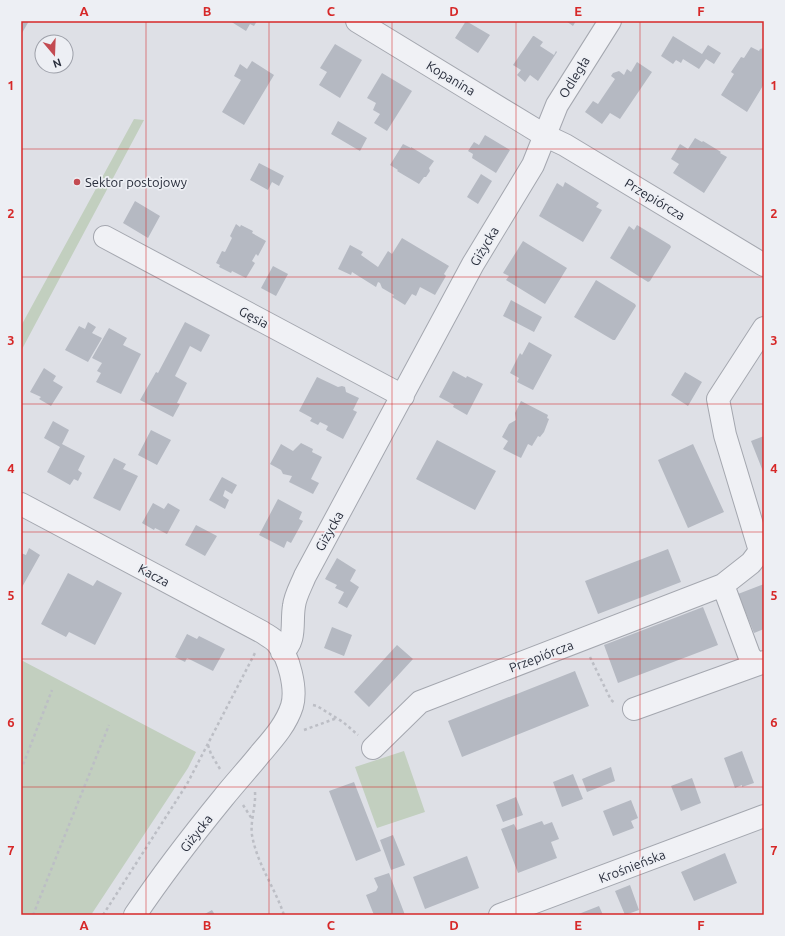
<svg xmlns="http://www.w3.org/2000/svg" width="785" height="936" viewBox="0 0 785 936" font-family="Ubuntu,sans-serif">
<rect width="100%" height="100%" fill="#dee0e6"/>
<path fill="#c2cfbf" d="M134 119 144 120 21 351V326Z
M21 660 196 752 188 768 91 915H21Z
M404 751 425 812 377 828 355 767Z"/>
<path fill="#b5b9c2" d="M21 21H29L22 33H21Z
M230 21H257L254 26 250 24 246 31Z
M466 21 490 35 478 53 455 38Z
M566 21H576L573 26Z
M534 36 543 42 540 46 554 55 556 51 557 52 538 81 530 75 525 82 517 75 521 70 513 65 533 36Z
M673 36 702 54 708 45 721 53 714 64 706 59 699 69 683 59 681 63 676 60 673 64 661 56Z
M335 44 362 60 340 98 319 85 327 72 320 68Z
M751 47 759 51 760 49 764 48V84L747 112 721 95 734 74 731 72 741 57 744 58Z
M252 61 274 75 244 125 222 112 241 80 234 76 240 64 247 69Z
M637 62 652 72 620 119 610 113 602 124 585 112 593 101 598 104 615 79 611 76 613 73 619 71 624 75 627 69 631 72Z
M382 73 412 91 387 131 374 123 380 114 373 110 376 103 367 98Z
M338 121 367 138 360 151 331 134Z
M485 135 510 150 496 173 472 158 473 154 468 151 474 142 479 145Z
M695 138 702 142 703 141 721 152 720 153 727 157 704 193 673 173 679 164 671 159 680 144 688 149Z
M403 144 411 148V147L434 161 429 168 430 171 426 177H424L419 184 397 171 398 170 390 165Z
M259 163 284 176 279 186 272 182 268 190 250 180Z
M481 174 492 181 478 204 467 197Z
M565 182 599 203 596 207 602 210 583 242 539 216 557 183 563 187Z
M135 201 160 216 148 238 123 223Z
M236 224 240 227 241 225 253 231 252 233 266 241 258 256 256 254 252 261 255 263 246 278 232 271 231 273 219 267 220 265 216 263 222 251 225 252 232 238 230 236Z
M637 225 670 245 671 247 650 281 648 282 610 258 629 226 634 230Z
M402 238 449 266 444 274 446 276 435 295 420 287 416 296 412 294 405 305 392 297 394 295 382 288 380 283 378 282 376 287 352 272 351 275 338 269 350 245 363 252 361 255 378 267 388 251 392 254Z
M523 241 567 268 545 304 506 280 509 276 503 273Z
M273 266 288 274 276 296 261 288Z
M596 280 635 304 636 306 615 340H613L574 317Z
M511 300 542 317 534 332 503 316Z
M88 322 96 327 92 333 102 338 88 362 65 350 79 326 85 329Z
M185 322 210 335 201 352 190 346 175 376 187 383 177 403 180 404 173 417 140 400 156 372 158 373Z
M109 328 127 338 123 345 141 354 121 394 96 382 101 373 97 371 102 363 92 358Z
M529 342 552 355 533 390 517 382 519 378 510 373 520 353 522 355Z
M44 368 56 376 53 381 63 387 51 406 39 399 41 397 30 392Z
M453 371 466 378 467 376 483 384 467 415 453 407 454 405 439 397Z
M685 372 702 382 688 406 671 395Z
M317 377 338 387 342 386 345 387 346 392 359 398 353 410 357 412 343 439 326 430 328 426 320 422 318 425 310 421 312 418 299 411Z
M521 401 548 415 547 418 549 419 544 432 540 437 538 436 532 446 528 444 521 458 503 449 508 441 502 437 509 424 516 420 515 413Z
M53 421 69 430 62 444 85 456 78 470 82 473 78 481 74 479 70 485 47 472 60 447 44 438Z
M151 430 171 440 157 465 138 455Z
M764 436V474L751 441Z
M437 440 496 471 475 510 416 479Z
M301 443 313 449 312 452 322 457 311 479 319 483 313 494 289 482 292 476 283 474 281 470 270 464 281 444 293 451Z
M693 444 724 512 688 528 658 460Z
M114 458 126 464 123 469 138 476 120 511 93 498Z
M222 477 237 485 232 494 225 490 223 496 229 500 225 509 209 500Z
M278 499 302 512 299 519 303 521 291 543 287 541 284 548 259 535Z
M153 503 164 509 168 503 180 510 167 534 155 528 154 530 142 523Z
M196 525 217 536 205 556 185 545Z
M29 548 40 555 21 589V553L26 555Z
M668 549 681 582 598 614 585 581Z
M337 558 356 570 350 581 359 587 347 608 338 603 344 592 335 588 337 585 325 579Z
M68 573 93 586 97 580 122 593 95 645 69 632 66 637 41 624Z
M764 584V629L754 633 738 594Z
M703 607 718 645 618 683 604 645Z
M332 627 352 635 344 656 324 648Z
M187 634 197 639 199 636 225 649 213 671 187 658 185 662 175 657Z
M397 645 413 659 369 707 354 692Z
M575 671 589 706 462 757 448 721Z
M742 751 754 783 742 787V785L735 788 724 758Z
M611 767 615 781 587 792 582 779Z
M573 774 583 799 562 807 553 782Z
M692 778 701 803 681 811 671 786Z
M354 782 381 851 356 861 329 791Z
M516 797 523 815 503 822 496 805Z
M631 800 638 818 631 821 634 828 613 836 603 811Z
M542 821 544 825 552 822 559 839 551 842 557 858 518 873 501 829 514 824 517 830Z
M393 835 405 865 391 870 380 840Z
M725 853 737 883 694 901 681 872Z
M467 856 479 888 425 909 413 877Z
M389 873 405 915H374L366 895 376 891 378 887 374 878Z
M630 885 639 910 625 915 615 891Z
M599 906 603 915H576Z
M212 910 215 915H203Z"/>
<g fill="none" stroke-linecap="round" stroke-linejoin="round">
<g stroke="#a4a7af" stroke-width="24">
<path id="minor" d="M357 21 544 135 565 145 764 265
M105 237 403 396
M764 328 718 399 725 435 760 551 751 563 723 585 749 655 756 665 764 662
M282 652C297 641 291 622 294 606 295 596 301 586 305 576L473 264 533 165 557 105 610 21
M634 709 756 665
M373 748 420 702 723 585
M500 915 764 816"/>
</g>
<g stroke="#a4a7af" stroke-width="24">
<path id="tertiary" d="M21 504 262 632C266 635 273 638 277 643 289 656 297 689 292 706 286 725 272 740 260 754 248 769 235 783 223 798 192 836 162 875 135 915"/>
</g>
<path stroke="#bcbec5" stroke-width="2.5" stroke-dasharray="3 3" stroke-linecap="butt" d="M590 657 611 700 615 703
M313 705 317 706 343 722 358 735
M304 730 337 718
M208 745 211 754 220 769
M21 770 52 690
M255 792C256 807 250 821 252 835 257 864 275 888 284 915
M243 805 252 819
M33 915 109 725
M103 915 187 784 255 653"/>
<use href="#minor" stroke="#f0f1f5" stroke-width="22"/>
<use href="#tertiary" stroke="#f0f1f5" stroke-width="22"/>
</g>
<path fill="none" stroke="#d62828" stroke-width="1" stroke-opacity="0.55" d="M146 21V915M269 21V915M392 21V915M516 21V915M640 21V915M21 149H764M21 277H764M21 404H764M21 532H764M21 659H764M21 787H764"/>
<circle fill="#c34b52" stroke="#edeff4" stroke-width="1.5" cx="77" cy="182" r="4"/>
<g text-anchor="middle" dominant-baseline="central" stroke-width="3.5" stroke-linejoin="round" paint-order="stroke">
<g font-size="13" fill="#282d3b" stroke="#edeff4">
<text transform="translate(574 77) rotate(-58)">Odległa</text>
<text transform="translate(451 78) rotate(31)">Kopanina</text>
<text transform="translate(655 199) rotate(31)">Przepiórcza</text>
<text transform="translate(484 246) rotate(-59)">Giżycka</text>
<text transform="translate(254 317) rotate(28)">Gęsia</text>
<text transform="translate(329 531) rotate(-61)">Giżycka</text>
<text transform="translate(154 575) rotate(28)">Kacza</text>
<text transform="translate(541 656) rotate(-21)">Przepiórcza</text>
<text transform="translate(196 833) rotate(-52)">Giżycka</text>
<text transform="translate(632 866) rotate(-21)">Krośnieńska</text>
</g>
<g font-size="13" fill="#282d3b" stroke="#edeff4" text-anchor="start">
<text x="85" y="182">Sektor postojowy</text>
</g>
</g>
<rect width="785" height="936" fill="none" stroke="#edeff4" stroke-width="44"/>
<g transform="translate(54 54) rotate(161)"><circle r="19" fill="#edeff4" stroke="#9ea1aa"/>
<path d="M0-3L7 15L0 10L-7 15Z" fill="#c34b52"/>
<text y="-6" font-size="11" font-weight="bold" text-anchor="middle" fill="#282d3b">N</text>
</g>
<rect x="22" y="22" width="741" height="892" fill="none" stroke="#d62828" stroke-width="1.5"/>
<g font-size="13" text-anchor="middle" font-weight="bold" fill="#d62828">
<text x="84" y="16">A</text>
<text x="207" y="16">B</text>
<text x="331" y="16">C</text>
<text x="454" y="16">D</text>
<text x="578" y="16">E</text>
<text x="701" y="16">F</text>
<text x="11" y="90">1</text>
<text x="774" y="90">1</text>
<text x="11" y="218">2</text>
<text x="774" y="218">2</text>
<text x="11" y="345">3</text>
<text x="774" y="345">3</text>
<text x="11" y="473">4</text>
<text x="774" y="473">4</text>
<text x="11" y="600">5</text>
<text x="774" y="600">5</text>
<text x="11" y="727">6</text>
<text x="774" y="727">6</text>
<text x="11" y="855">7</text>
<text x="774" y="855">7</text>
<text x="84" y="930">A</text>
<text x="207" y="930">B</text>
<text x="331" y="930">C</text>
<text x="454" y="930">D</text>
<text x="578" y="930">E</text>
<text x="701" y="930">F</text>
</g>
</svg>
